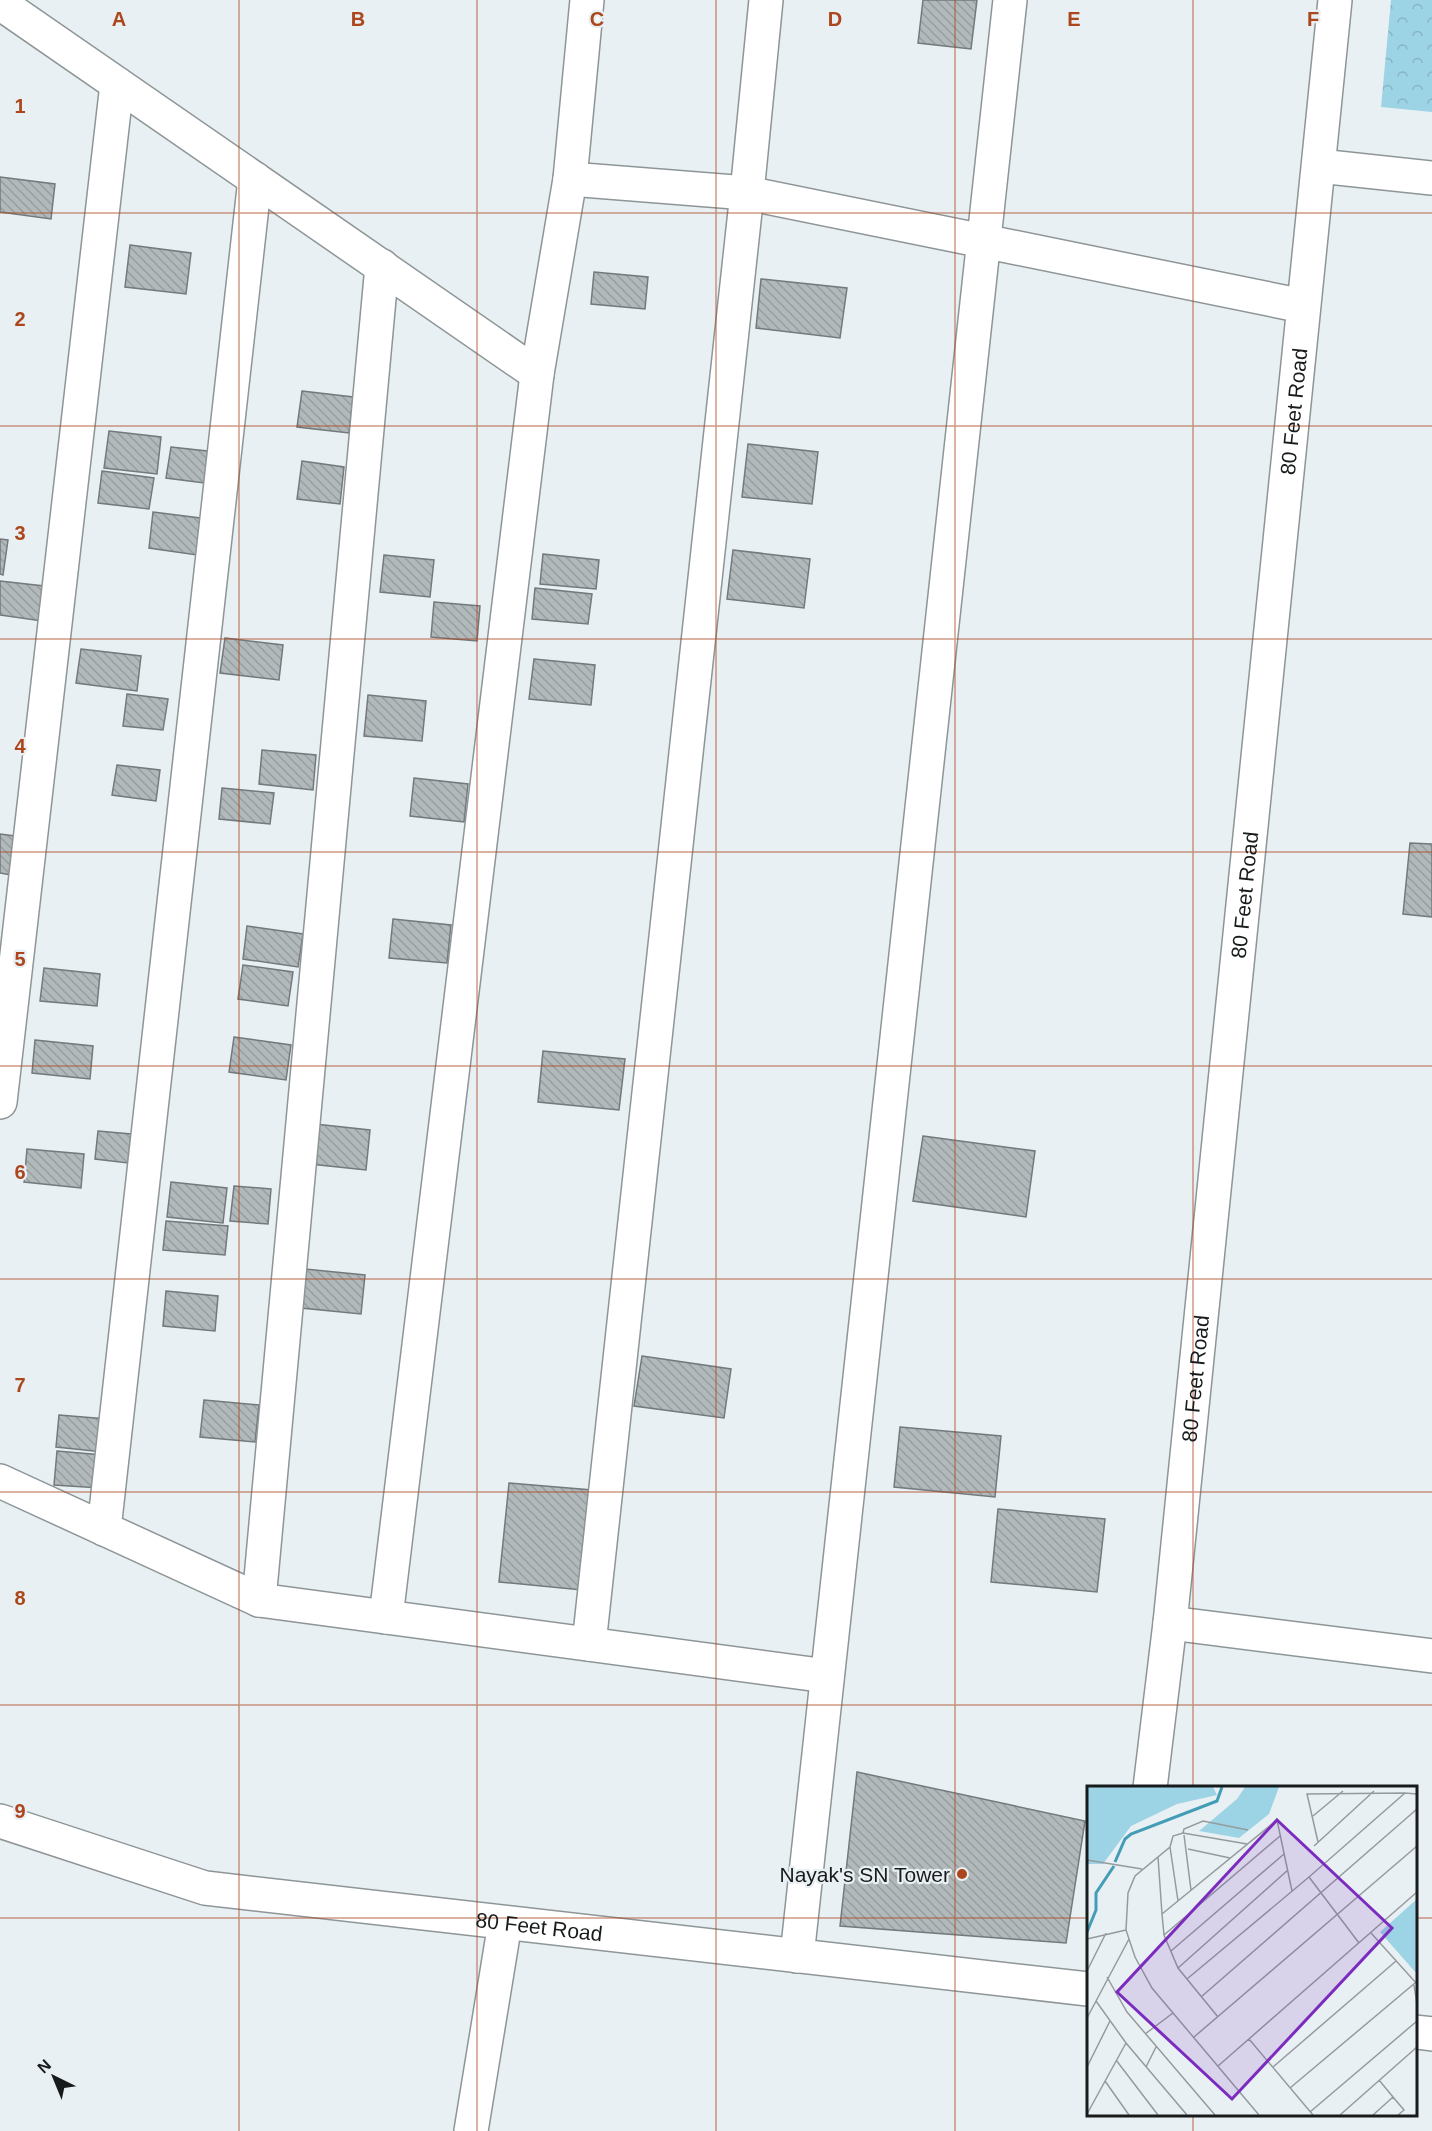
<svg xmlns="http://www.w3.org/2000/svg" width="1432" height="2131" viewBox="0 0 1432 2131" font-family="Helvetica,sans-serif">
<defs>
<pattern id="forest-crowns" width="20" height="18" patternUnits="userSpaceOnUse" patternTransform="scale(1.5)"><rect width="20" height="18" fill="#9cd3e5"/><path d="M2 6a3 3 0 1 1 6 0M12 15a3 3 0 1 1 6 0" fill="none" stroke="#86b5c4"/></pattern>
<pattern id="building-back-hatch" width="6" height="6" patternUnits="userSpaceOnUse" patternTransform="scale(1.5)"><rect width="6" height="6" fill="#b1b9bb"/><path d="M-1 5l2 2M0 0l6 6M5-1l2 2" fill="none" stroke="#989ea0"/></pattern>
</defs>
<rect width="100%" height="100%" fill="#e9f0f3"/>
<path fill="url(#forest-crowns)" d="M1391 0H1432V112L1381 107Z"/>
<path fill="url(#building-back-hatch)" stroke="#73797c" stroke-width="1.5" d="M923 0H977L971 49 918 43Z
M0 177 55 184 51 219 0 212Z
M130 245 191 253 186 294 125 287Z
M594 272 648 277 645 309 591 304Z
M761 279 847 288 840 338 756 328Z
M302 391 353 397 349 433 297 427Z
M109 431 161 437 157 474 104 468Z
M748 444 818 452 812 504 742 497Z
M171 447 216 452 212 484 166 478Z
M302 461 344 467 340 504 297 499Z
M102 471 154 478 149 509 98 503Z
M153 512 208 519 204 556 149 548Z
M0 539 8 540 3 575 0 574Z
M733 550 810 559 804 608 727 599Z
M543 554 599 560 596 589 540 584Z
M384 555 434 560 430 597 380 592Z
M0 581 53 587 49 622 0 615Z
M535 588 592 594 588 624 532 619Z
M434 602 480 606 477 641 431 637Z
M225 638 283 645 279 680 220 673Z
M81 649 141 656 137 691 76 683Z
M534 659 595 665 591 705 529 699Z
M127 694 168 699 163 730 123 726Z
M368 695 426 701 422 741 364 736Z
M262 750 316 755 313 790 259 784Z
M117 765 160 770 156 801 112 795Z
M414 778 468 784 464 822 410 816Z
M222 788 274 793 270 824 219 819Z
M0 834 22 837 17 876 0 873Z
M1410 843 1432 844V917L1403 914Z
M393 919 451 925 447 963 389 958Z
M247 926 303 934 298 967 243 959Z
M243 965 293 972 288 1006 238 999Z
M44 968 100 974 97 1006 40 1001Z
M234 1037 291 1045 286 1080 229 1072Z
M35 1040 93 1046 90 1079 32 1073Z
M543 1051 625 1059 619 1110 538 1102Z
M315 1124 370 1130 366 1170 310 1164Z
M98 1131 131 1134 128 1163 95 1159Z
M923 1136 1035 1151 1026 1217 913 1201Z
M27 1149 84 1154 81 1188 24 1182Z
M171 1182 227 1188 223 1223 167 1217Z
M234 1186 271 1189 268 1224 230 1221Z
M166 1221 228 1226 225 1255 163 1250Z
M305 1269 365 1275 361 1314 301 1308Z
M166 1291 218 1296 215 1331 163 1326Z
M642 1356 731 1369 724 1418 634 1406Z
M204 1400 259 1405 255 1442 200 1437Z
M59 1415 107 1419 103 1452 56 1447Z
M900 1427 1001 1436 995 1497 894 1487Z
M57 1451 103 1455 100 1488 54 1485Z
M509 1483 592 1490 582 1590 499 1582Z
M998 1509 1105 1519 1097 1592 991 1582Z
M857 1772 1085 1821 1066 1943 840 1926Z"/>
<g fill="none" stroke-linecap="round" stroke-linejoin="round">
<g stroke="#8e9597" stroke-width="36">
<g id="minor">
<path d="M587 0 570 179 747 193 1303 306"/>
<path d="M0 3 537 374"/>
<path d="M1319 166 1432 178"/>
<path d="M0 1102 117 84"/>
<path d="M0 1481 259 1600 827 1676"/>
<path d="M104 1529 255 179"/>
<path d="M259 1600 382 266"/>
<path d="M386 1617 537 374 570 179"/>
<path d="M1170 1623 1432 1656"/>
<path d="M589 1644 747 193 766 0"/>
<path id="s1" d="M1150 1788 1170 1623 1335 0"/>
<path id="s2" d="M0 1821 205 1888 1088 1989"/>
<path d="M797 1956 1010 0"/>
<path d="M1416 2032 1432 2034"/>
<path d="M471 2131 505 1923"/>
</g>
</g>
<use href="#minor" stroke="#fff" stroke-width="33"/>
</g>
<path fill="none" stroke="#ac461d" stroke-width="1.5" stroke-opacity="0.55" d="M239 0V2131M477 0V2131M716 0V2131M955 0V2131M1193 0V1788M0 213H1432M0 426H1432M0 639H1432M0 852H1432M0 1066H1432M0 1279H1432M0 1492H1432M0 1705H1432M0 1918H1088M1416 1918H1432M1193 2114V2131"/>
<circle fill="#ac461d" stroke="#e9f0f3" stroke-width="2" cx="962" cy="1874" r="6"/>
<g text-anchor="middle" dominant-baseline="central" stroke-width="4.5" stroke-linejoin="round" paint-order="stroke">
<g font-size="21" fill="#181b1c" stroke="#e9f0f3">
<text stroke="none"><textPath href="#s1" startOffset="1384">80 Feet Road</textPath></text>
<text stroke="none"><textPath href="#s1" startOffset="898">80 Feet Road</textPath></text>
<text stroke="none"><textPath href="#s1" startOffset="412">80 Feet Road</textPath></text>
<text stroke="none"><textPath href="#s2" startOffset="552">80 Feet Road</textPath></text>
</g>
<g font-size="21" fill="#181b1c" stroke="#e9f0f3" text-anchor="end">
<text x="950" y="1874">Nayak's SN Tower</text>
</g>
</g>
<g transform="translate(1087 1786)">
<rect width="330" height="330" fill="#e9f0f3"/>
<path d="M158 1H192L182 28 152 52 112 45 150 13Z" fill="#9cd3e5"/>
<path d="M0 1H126L130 9 90 18 44 40 16 78H0ZM330 113V188L293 146Z" fill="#9cd3e5"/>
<path fill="none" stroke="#449db7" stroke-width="3" d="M28 76 38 53 44 48 130 15 135 1M0 146 9 124V107L27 80"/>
<path fill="none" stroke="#959b9d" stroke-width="1.5" d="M226 30 256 5M96 47 97 43 116 35 161 44M97 49 104 104M231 56 220 8 318 7M160 58 96 47 86 50 83 61 48 90 41 107 39 144 48 171 65 202 172 329M227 60 287 5M83 61 91 115M101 63 143 72M71 71 75 128M0 74 55 83M284 147 330 198M77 149 193 50M0 153 39 144M272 157 222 91 318 7 330 8M84 165 197 68M91 182 201 84M0 185 19 147M20 191 40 226 128 329M100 193 222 91M327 199 330 218M114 211 330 23M9 215 39 257 100 329M131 231 91 182 77 149 75 128 190 34 205 105M0 232 42 153M58 248 86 227M107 251 330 60M162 253 226 329M29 274 71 329M131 280 330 106M0 281 23 235M59 281 69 261M186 281 309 175M18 295 42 329M203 302 328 197M306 311 317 324 311 329M223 326 330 235M0 328 39 257M253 329 330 261M286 329 306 311 292 294"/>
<path fill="#7b2cbf" fill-opacity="0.15" stroke="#7b2cbf" stroke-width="3" d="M190 34 305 142 145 313 30 206Z"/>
<rect width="330" height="330" fill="none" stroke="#181b1c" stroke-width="3"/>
</g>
<g font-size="20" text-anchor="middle" font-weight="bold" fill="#ac461d" stroke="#e9f0f3" stroke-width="4.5" stroke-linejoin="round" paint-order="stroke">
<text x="119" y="26">A</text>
<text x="358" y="26">B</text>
<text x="597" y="26">C</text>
<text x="835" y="26">D</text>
<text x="1074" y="26">E</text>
<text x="1313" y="26">F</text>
<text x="20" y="113">1</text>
<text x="20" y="326">2</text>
<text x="20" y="540">3</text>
<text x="20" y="753">4</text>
<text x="20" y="966">5</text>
<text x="20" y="1179">6</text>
<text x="20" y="1392">7</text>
<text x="20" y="1605">8</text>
<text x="20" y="1818">9</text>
</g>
<g transform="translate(54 2077) rotate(317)" stroke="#e9f0f3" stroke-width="4.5" paint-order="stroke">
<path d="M0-4.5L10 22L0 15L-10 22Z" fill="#181b1c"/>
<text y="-9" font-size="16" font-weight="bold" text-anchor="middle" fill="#181b1c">N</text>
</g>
</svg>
